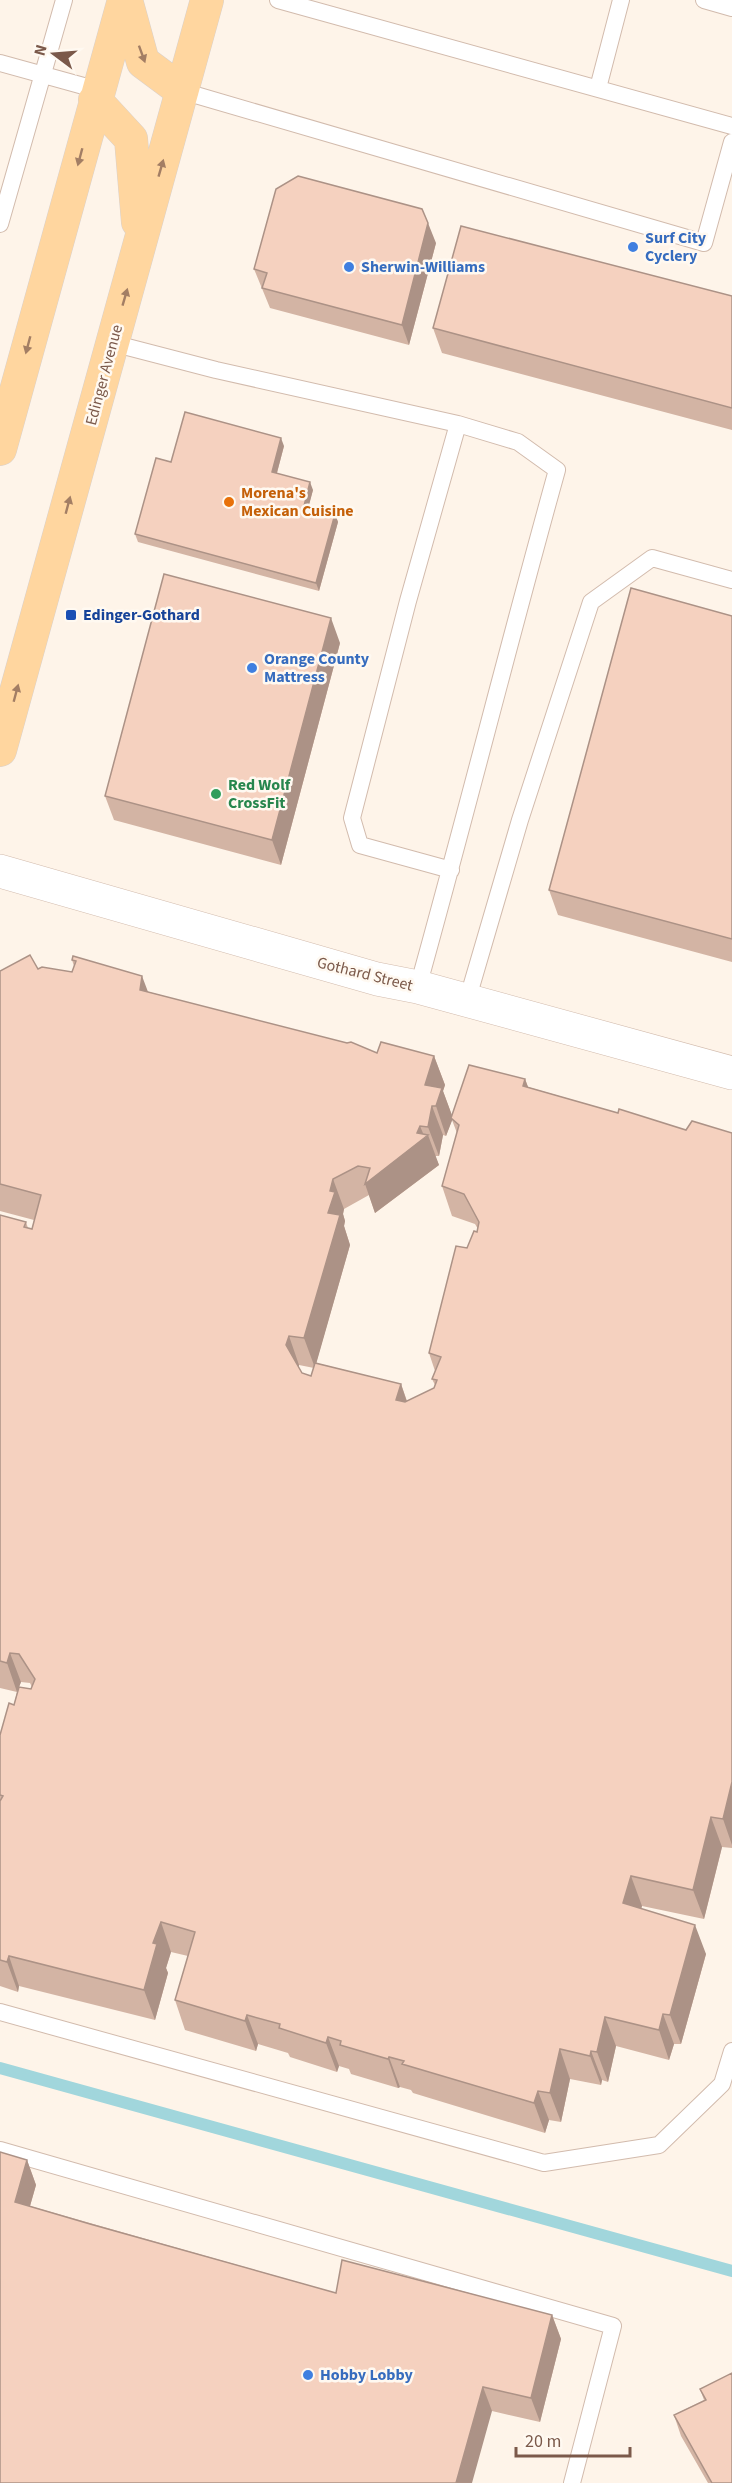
<svg xmlns="http://www.w3.org/2000/svg" width="732" height="2483" viewBox="0 0 732 2483" font-family="'Source Sans 3',sans-serif">
<rect width="100%" height="100%" fill="#fef4e9"/>
<g fill="none" stroke-linecap="round" stroke-linejoin="round">
<path stroke="#a1d6dc" stroke-width="12" d="M0 2068 732 2271"/>
<g stroke="#d2bbad" stroke-width="18">
<path id="service" d="M278 0 732 126
M704 0 732 8
M0 63 98 90
M598 88 621 0
M182 91 704 243 732 142
M0 224 64 0
M112 343 216 370 458 424 408 601 352 818 360 845 451 870
M418 987C466 815 509 642 557 470L518 442 458 424
M467 1001 520 820 591 602 652 558 732 580
M0 2012 544 2163 659 2145 722 2084 732 2051
M0 2150 613 2326 572 2483"/>
</g>
<g stroke="#d2bbad" stroke-width="34">
<path id="tertiary" d="M0 871 377 979 418 987 732 1073"/>
</g>
<g stroke="#dad1cc" stroke-width="34">
<path id="primary" d="M126 0 143 62 182 91
M95 100 131 139 138 222
M0 449 124 0
M0 750 207 0"/>
</g>
<use href="#service" stroke="#fff" stroke-width="16"/>
<use href="#tertiary" stroke="#fff" stroke-width="33"/>
<use href="#primary" stroke="#ffd69f" stroke-width="33"/>
</g>
<path fill="#d3b4a4" fill-rule="evenodd" d="M436 243 409 345 270 308 254 269Z
M732 296V430L442 353 433 328Z
M284 446 277 473 313 490 308 507 335 514 338 522 319 591 138 542 135 534 171 462Z
M732 616V962L558 915 549 890Z
M340 643 281 865 114 820 105 796Z
M73 956 149 992 377 1053 434 1056 445 1085 443 1091 452 1116 525 1079 528 1087 618 1113 686 1130 732 1133V1848L722 1847 704 1919 642 1906 641 1909 706 1954 681 2044H674L669 2060 616 2046 608 2082 602 2080 601 2085 570 2079 561 2122 549 2120 545 2133 413 2093 411 2090 400 2087 398 2088 351 2074 349 2069 339 2066 337 2072 290 2057 288 2053 258 2044 256 2051 185 2030 175 2000 188 1956 171 1952 166 1968 168 1973 155 2020 19 1986 18 1992 0 1986V1735L14 1705 17 1692 0 1688V1215L26 1222 28 1228 32 1229 34 1220 0 1211V971L38 969 72 972 74 966 72 960ZM452 1120 457 1133 442 1186 452 1216 475 1224 478 1229 477 1232 467 1248 429 1353 435 1371 432 1379 435 1385 434 1388 407 1401 401 1384 316 1363 350 1245 344 1226 345 1221 343 1214 344 1209 369 1195 375 1213 439 1165 435 1156H439L443 1135 446 1136ZM299 1365 314 1368 311 1376 302 1373 299 1368ZM21 1682 30 1683 32 1687 31 1689 19 1687Z
M27 2160 36 2185 30 2206 336 2293 552 2315 561 2339 540 2422 492 2411 0 2483Z
M732 2373V2483H708L681 2436 674 2415 704 2400 700 2389Z"/>
<path fill="#ac9286" d="M428 223 436 243 409 345 402 325Z
M281 438 284 446 275 480 272 472Z
M310 482 313 490 307 513 304 506Z
M335 514 338 522 319 591 316 583Z
M331 618 340 643 281 865 272 840Z
M142 976 153 1005 140 990Z
M434 1056 445 1085 443 1091 453 1118 446 1136 436 1106 425 1085Z
M525 1079 536 1108 523 1086Z
M432 1106 443 1135 439 1156 428 1127Z
M420 1126 425 1138 428 1135 439 1165 375 1213 365 1184 417 1133Z
M333 1179 344 1209 343 1214 345 1221 344 1226 350 1245 315 1368 304 1338 328 1213 330 1191Z
M289 1336 299 1365 297 1375 286 1345Z
M401 1384 411 1414 396 1400Z
M10 1653 21 1682 17 1692 7 1663Z
M732 1782V1845L723 1819Z
M711 1817 722 1847 704 1919 693 1890Z
M631 1876 642 1906 633 1933 623 1903Z
M161 1922 171 1952 166 1968 168 1973 155 2020 144 1990 153 1943Z
M695 1925 706 1954 681 2044 670 2015Z
M9 1956 19 1986 18 1992 7 1962Z
M663 2014 674 2044 669 2060 659 2030Z
M247 2015 258 2044 256 2051 245 2021Z
M605 2017 616 2046 608 2082 597 2052Z
M328 2037 339 2066 337 2072 326 2043Z
M560 2049 570 2079 561 2122 550 2093Z
M591 2051 602 2080 601 2085 590 2056Z
M389 2057 400 2087 398 2088 388 2059Z
M538 2091 549 2120 545 2133 534 2103Z
M27 2160 36 2185 24 2227 15 2202Z
M552 2315 561 2339 540 2422 531 2398Z
M483 2387 492 2411 472 2483H456Z"/>
<path fill="#f5d1bf" stroke="#ac9286" stroke-width="1.5" d="M298 176 422 209 428 223 402 325 262 288 267 273 254 269 276 189Z
M461 226 732 296V408L433 328Z
M185 412 281 438 272 472 310 482 304 506 335 514 316 583 135 534 156 458 171 462Z
M164 574 331 618 272 840 105 796Z
M631 588 732 616V939L549 890Z
M30 955 38 969 42 967 72 972 76 961 72 960 73 956 142 976 140 990 347 1043 351 1042 377 1053 381 1042 434 1056 425 1085 442 1088 436 1106H432L428 1127 420 1126 417 1133 428 1135 365 1184 370 1168 358 1166 333 1179 330 1191 335 1192 328 1213 340 1215 304 1338 289 1336 286 1345 302 1373 311 1376 315 1363 401 1384 396 1400 405 1402 434 1388 437 1380 432 1379 441 1357 429 1353 456 1246 467 1248 474 1231 477 1232 479 1222 464 1194 442 1186 459 1125 451 1118 469 1065 525 1079 523 1086 618 1113 619 1109 686 1130 692 1121 732 1133V1782L723 1819 711 1817 693 1890 631 1876 623 1903 695 1925 670 2015 663 2014 659 2030 605 2017 597 2052 591 2051 590 2056 560 2049 550 2093 538 2091 534 2103 402 2064 404 2061 389 2057 388 2059 340 2045 341 2041 328 2037 326 2043 279 2028 280 2024 247 2015 245 2021 175 2000 195 1932 161 1922 153 1943 157 1944 144 1990 9 1956 7 1962 0 1960V1801L3 1796 0 1795V1735L9 1703 14 1705 19 1687 31 1689 35 1679 19 1654 10 1653 7 1663 0 1661V1215L26 1222 24 1227 32 1229 41 1195 0 1184V971Z
M0 2152 27 2160 15 2202 90 2224 336 2293 342 2260 552 2315 531 2398 483 2387 456 2483H0Z
M732 2373V2483H712L674 2415 706 2400 700 2389Z"/>
<defs><path id="oneway-solid" d="M-6-.8H1V-3.2L6.5 0L1 3.2V.8H-6Z" transform="scale(1.5)"/></defs>
<g fill="#a37e64">
<use href="#oneway-solid" transform="translate(142 54) rotate(70)"/>
<use href="#oneway-solid" transform="translate(80 157) rotate(105)"/>
<use href="#oneway-solid" transform="translate(161 168) rotate(-74)"/>
<use href="#oneway-solid" transform="translate(125 297) rotate(-74)"/>
<use href="#oneway-solid" transform="translate(28 345) rotate(105)"/>
<use href="#oneway-solid" transform="translate(68 505) rotate(-75)"/>
<use href="#oneway-solid" transform="translate(16 693) rotate(-75)"/>
</g>
<g fill="#3f7fe0" stroke="#fff9f1" stroke-width="2">
<circle cx="633" cy="247" r="6"/>
<circle cx="349" cy="267" r="6"/>
<circle cx="252" cy="668" r="6"/>
<circle cx="308" cy="2375" r="6"/>
</g>
<circle fill="#e8710a" stroke="#fff9f1" stroke-width="2" cx="229" cy="502" r="6"/>
<rect fill="#1a4fb4" stroke="#fff9f1" stroke-width="2" x="65" y="609" width="12" height="12" rx="3"/>
<circle fill="#2e9e5b" stroke="#fff9f1" stroke-width="2" cx="216" cy="794" r="6"/>
<g text-anchor="middle" dominant-baseline="central" stroke-width="5" stroke-linejoin="round" paint-order="stroke">
<g font-size="16" font-weight="bold" fill="#366cbe" stroke="#fff9f1" text-anchor="start">
<text x="645" y="238">Surf City<tspan x="645" dy="18">Cyclery</tspan></text>
<text x="361" y="267">Sherwin-Williams</text>
<text x="264" y="659">Orange County<tspan x="264" dy="18">Mattress</tspan></text>
<text x="320" y="2375">Hobby Lobby</text>
</g>
<g font-size="16" fill="#7b594a" stroke="#fff9f1">
<text transform="translate(104 375) rotate(-75)">Edinger Avenue</text>
<text transform="translate(365 974) rotate(14)">Gothard Street</text>
</g>
<g font-size="16" font-weight="bold" fill="#c56008" stroke="#fff9f1" text-anchor="start">
<text x="241" y="493">Morena's<tspan x="241" dy="18">Mexican Cuisine</tspan></text>
</g>
<g font-size="16" font-weight="bold" fill="#164399" stroke="#fff9f1" text-anchor="start">
<text x="83" y="615">Edinger-Gothard</text>
</g>
<g font-size="16" font-weight="bold" fill="#27864d" stroke="#fff9f1" text-anchor="start">
<text x="228" y="785">Red Wolf<tspan x="228" dy="18">CrossFit</tspan></text>
</g>
</g>
<g transform="translate(54 54) rotate(286)" stroke="#fff9f1" stroke-width="4.5" paint-order="stroke">
<path d="M0-4.5L10 22L0 15L-10 22Z" fill="#7b594a"/>
<text y="-9" font-size="16" font-weight="bold" text-anchor="middle" fill="#7b594a">N</text>
</g>
<path d="M516 2447v9h114v-9" fill="none" stroke="#7b594a" stroke-width="3"/>
<text x="525" y="2447" font-size="18" fill="#7b594a" stroke="#fff9f1" stroke-width="4.5" paint-order="stroke">20 m</text>
</svg>
